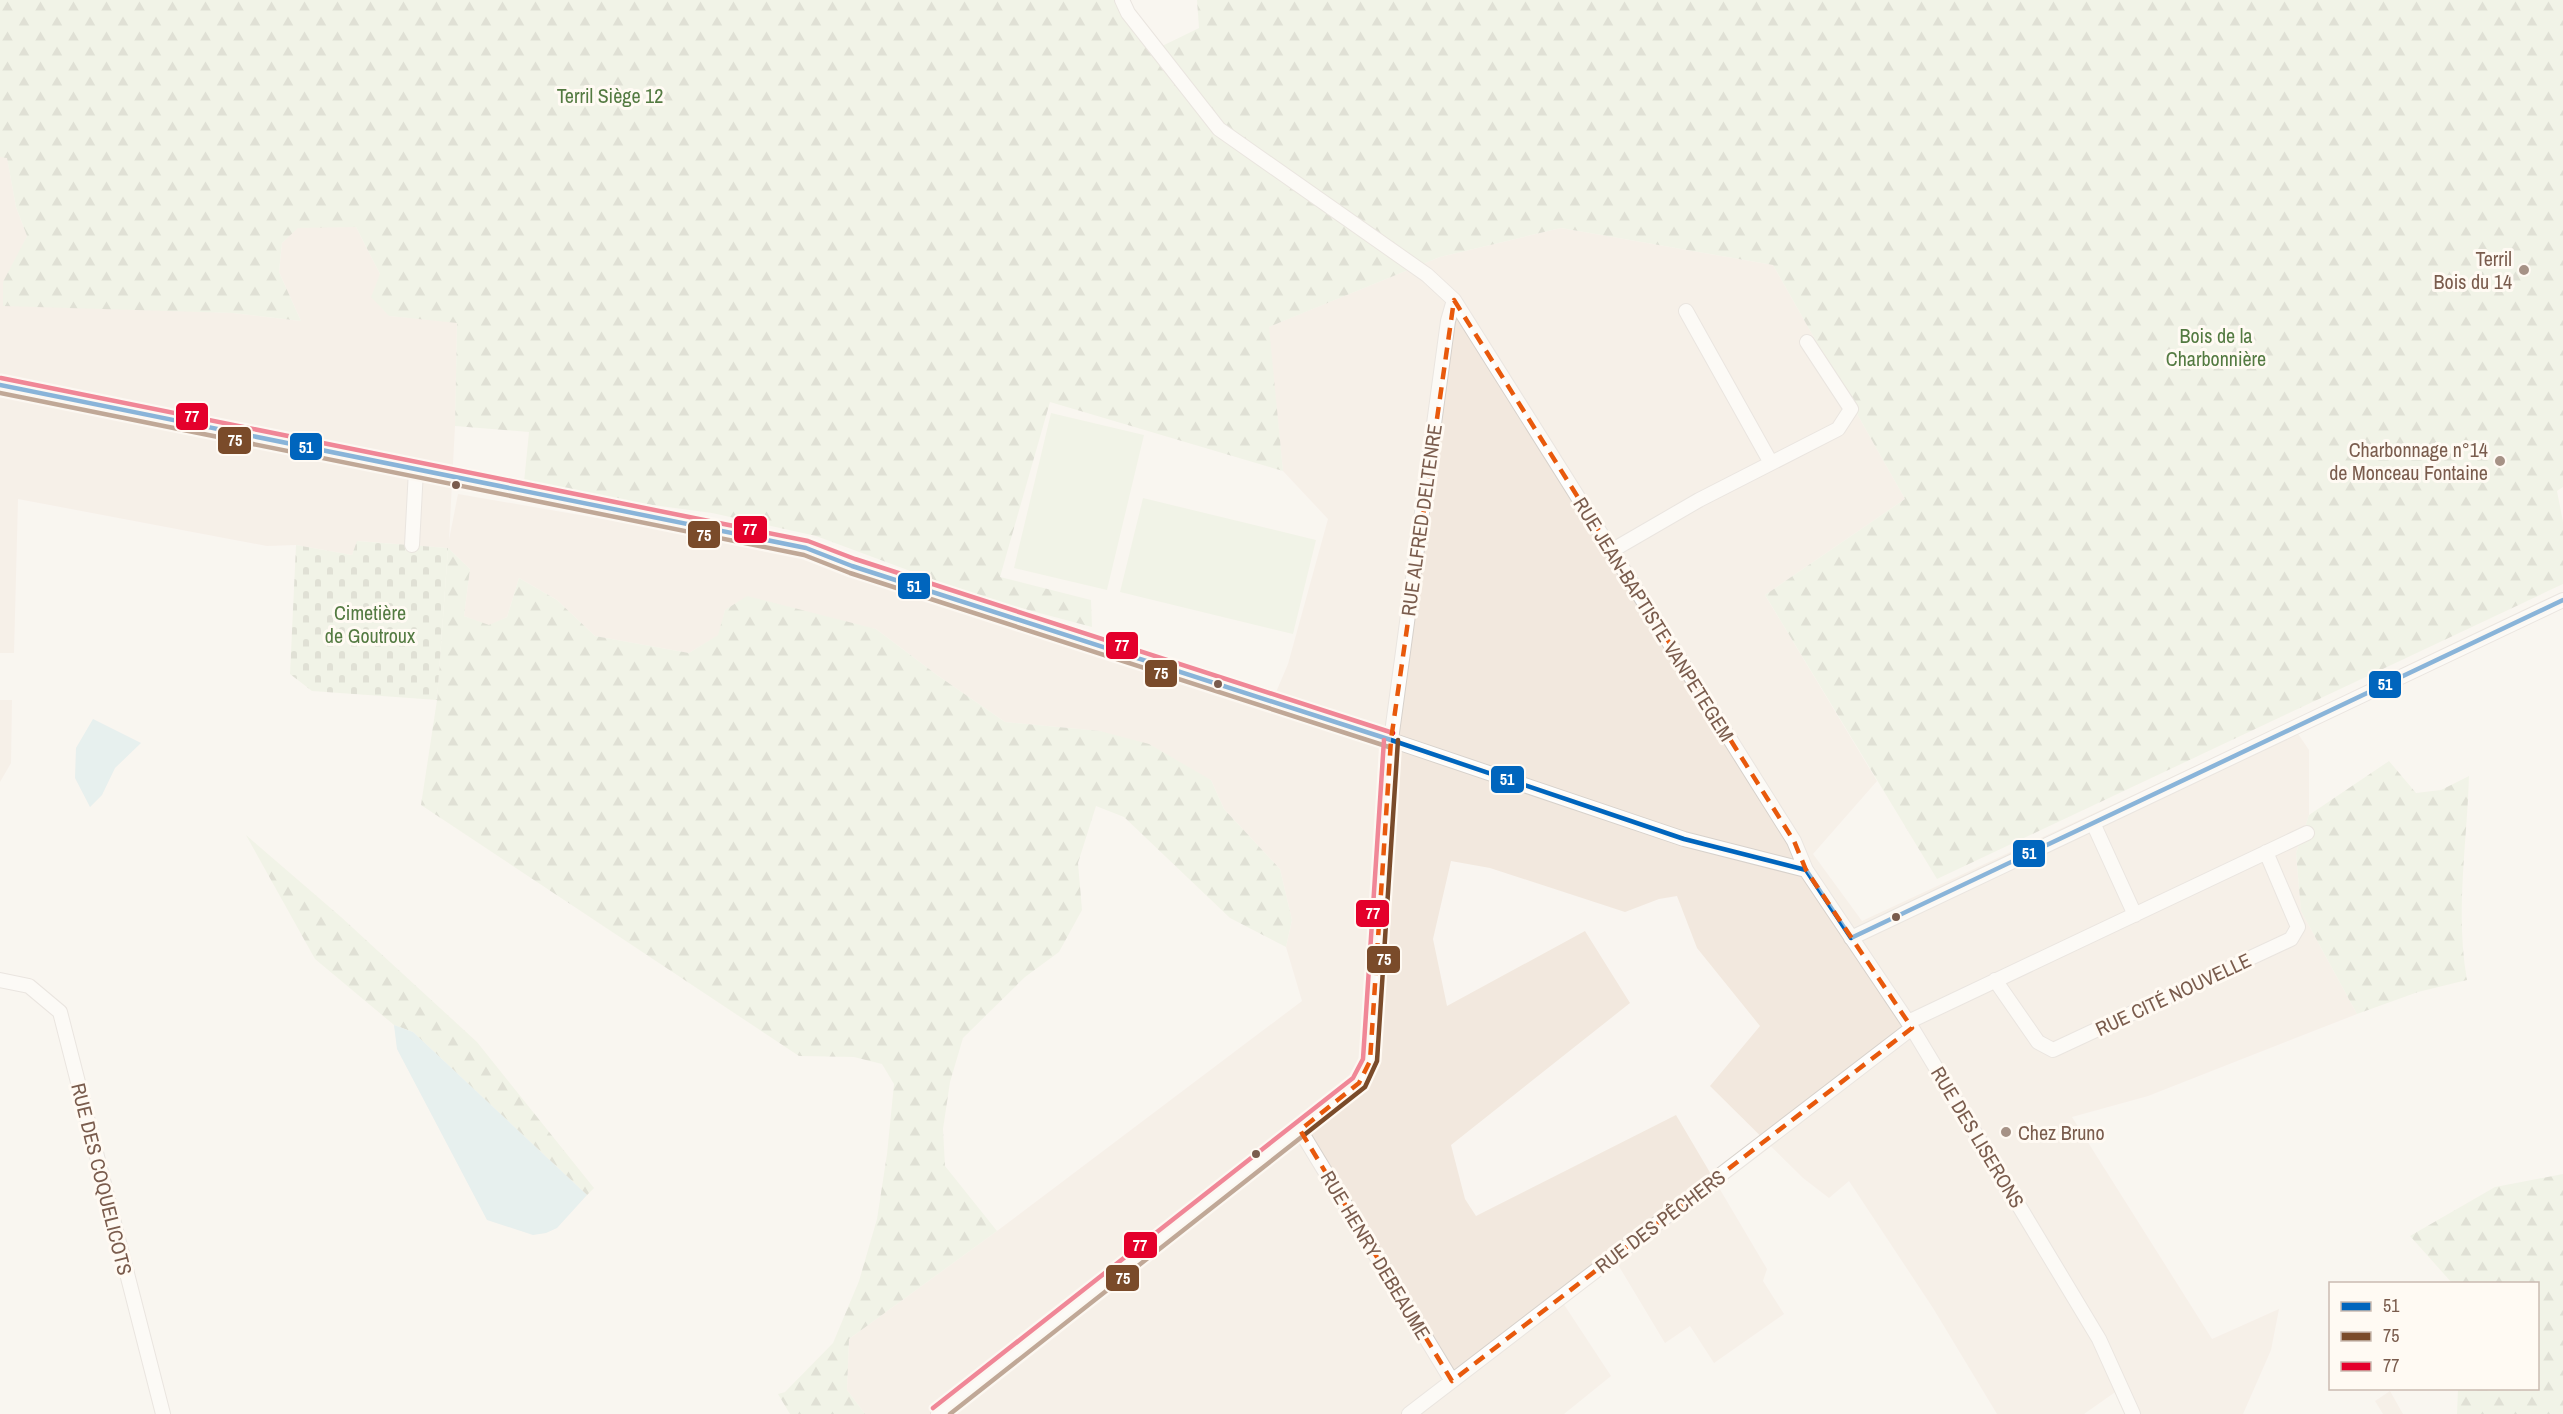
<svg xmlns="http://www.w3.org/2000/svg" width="2563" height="1414" viewBox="0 0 2563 1414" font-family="'Archivo Narrow',sans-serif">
<defs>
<pattern id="forest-firs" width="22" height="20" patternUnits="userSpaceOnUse" patternTransform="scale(1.5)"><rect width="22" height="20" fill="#e7f0db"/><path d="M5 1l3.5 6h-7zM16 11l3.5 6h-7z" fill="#c0c6b4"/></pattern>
<pattern id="cemetery-stones" width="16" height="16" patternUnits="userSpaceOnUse" patternTransform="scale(1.5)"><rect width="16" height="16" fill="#e7f0db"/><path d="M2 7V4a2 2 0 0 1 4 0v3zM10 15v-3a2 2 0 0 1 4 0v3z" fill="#c0c6b4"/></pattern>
</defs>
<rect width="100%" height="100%" fill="#f9f5f0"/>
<path fill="#f2e8de" d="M0 157H7L16 207 27 236 17 258 121 308 233 313 301 321 279 272 282 243 298 227H356L380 274 389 316 457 322 455 426 449 540 458 494 603 519 612 516 719 536 790 554 1005 627 1268 711 1288 664 1328 519 1283 471 1268 327 1440 257 1561 228 1773 265 1905 499 1765 595 1877 781 1813 854 1862 921 2290 722 2309 750V815L2296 853 2301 911 2357 1014 2148 1096 2072 1117 2212 1339 2279 1309 2271 1350 2243 1414H2133L2121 1388 2084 1414H1997L1933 1308 1849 1181 1829 1198 1803 1178 1710 1086 1760 1026 1697 948 1677 896 1659 899 1625 912 1490 868 1451 861 1433 939 1447 1006 1585 931 1630 1003 1451 1145 1465 1199 1476 1216 1676 1115 1767 1269 1763 1281 1784 1314 1714 1363 1690 1326 1665 1343 1617 1263 1563 1303 1611 1376 1564 1414H865L847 1390 849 1339 997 1231 1302 1001 1286 947 1292 920 1280 869 1224 809 1211 780 1100 731 1005 722 937 675 876 629 725 610 719 635 689 653 595 636 557 600 519 578 507 617 489 626 464 616 470 569 448 548 358 541 352 555 296 545 267 546 18 499 14 653H0Z
M0 700H12L11 763 0 782Z
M2390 1391 2403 1414H2383L2375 1401Z"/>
<path fill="url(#forest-firs)" d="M0 0H1122L1156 49 1199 28 1197 0H2563V487L2557 491 2563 522V584L1937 879 1765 595 1905 499 1773 265 1561 228 1440 257 1269 327 1283 471 1050 402 1000 577 1091 600 1092 627 983 598 816 536 712 513 630 502 524 482 529 432 455 426 457 323 389 316 371 297 380 274 356 227 298 228 282 243 279 272 301 321 233 313 3 306V282L27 236 16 207 7 158 0 157Z
M448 548 470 569 464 616 489 625 507 617 519 578 557 600 595 636 689 653 718 635 725 610 747 596 876 629 937 675 1005 722 1100 731 1149 744 1211 780 1224 809 1280 869 1292 920 1286 947 1230 918 1124 817 1096 806 1078 863 1082 910 1059 952 1025 977 963 1038 950 1082 943 1129 945 1166 997 1231 849 1339 847 1390 865 1414H790L778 1394 785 1392 833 1343 859 1281 877 1219 887 1154 894 1084 882 1064 854 1057 799 1056 421 805 437 700Z
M2389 761 2416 793 2441 790 2469 776C2467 844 2455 913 2467 980L2418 992 2357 1014 2301 911 2296 853 2309 815Z
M246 835 341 917 477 1042 594 1188 587 1195 413 1032 394 1025 315 959Z
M2563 1174V1414H2457L2458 1389 2538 1388V1284L2452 1283 2410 1236 2495 1187Z"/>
<path fill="url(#cemetery-stones)" d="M357 541 448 548 437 700 312 691 290 674 296 545 352 555Z"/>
<path fill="#e7f0db" d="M1051 413 1144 435 1107 590 1014 568Z
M1143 498 1316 540 1293 634 1120 592Z"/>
<path fill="#d0e8ea" d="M93 719 141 743 115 768 102 795 90 807 75 778 76 748Z
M394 1025 413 1032 587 1195 557 1228 546 1233 533 1235 487 1220 397 1049Z"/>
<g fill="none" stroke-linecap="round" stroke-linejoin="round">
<g stroke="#d7d1cb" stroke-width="16">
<path id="minor" d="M1122 0 1128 13 1219 129 1427 275 1454 300 1794 841 1806 870 1912 1028 2099 1339 2133 1414
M1686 311 1771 463
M0 385 806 548 852 566 1391 740 1684 839 1806 870
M412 545 416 470
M1611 551 1699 500 1838 429 1851 409 1807 342
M2093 823 2135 915
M1851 938 2563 600
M0 980 29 986 60 1012 163 1414
M1995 980 2038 1042 2053 1050 2291 939 2298 927 2266 852
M1908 1022 2307 833
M1300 1130 1452 1381
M938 1414 1359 1083 1370 1061 1391 740 1448 321 1454 300
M1409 1414 1912 1028"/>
</g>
<use href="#minor" stroke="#fefefd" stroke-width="14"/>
<g stroke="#fffaf3" stroke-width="9">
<path id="bus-1" d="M0 385 806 548 852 566 1391 740 1684 839 1806 870
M1806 870 1851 938
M1851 938 2563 600"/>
</g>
<g stroke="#fffaf3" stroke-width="9">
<path id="bus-2" d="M0 393 804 555 850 573 1389 747
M950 1414 1365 1087 1377 1061 1398 740"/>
</g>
<g stroke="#fffaf3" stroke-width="9">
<path id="bus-3" d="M1 378 808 541 855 559 1393 733
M933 1408 1353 1078 1363 1059 1384 740"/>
</g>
<use href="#bus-1" stroke="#0065bd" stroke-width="4.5"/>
<use href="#bus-2" stroke="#7a4b2a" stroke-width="4.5"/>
<use href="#bus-3" stroke="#e4002b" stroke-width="4.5"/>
</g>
<path d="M0 0H2563V1414H0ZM1454 300 1794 841 1806 870 1912 1028 1452 1381 1300 1130 1359 1083 1370 1061 1391 740Z" fill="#f9f5f0" fill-opacity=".55" fill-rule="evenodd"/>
<path fill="none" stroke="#e8590c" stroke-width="4.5" stroke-dasharray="12 8" stroke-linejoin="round" d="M1454 300 1794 841 1806 870 1912 1028 1452 1381 1300 1130 1359 1083 1370 1061 1391 740Z"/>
<g fill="#a69286" stroke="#fffaf3" stroke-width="2">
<circle cx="2524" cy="270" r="6"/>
<circle cx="2500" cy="461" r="6"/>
<circle cx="2006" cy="1132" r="6"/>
</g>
<g fill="#7a5c4d" stroke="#fffaf3" stroke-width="2">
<circle cx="456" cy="485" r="5"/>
<circle cx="1218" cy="684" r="5"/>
<circle cx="1896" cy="917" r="5"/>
<circle cx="1256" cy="1154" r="5"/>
</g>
<g text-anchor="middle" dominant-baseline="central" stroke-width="6" stroke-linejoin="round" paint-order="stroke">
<g font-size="20" fill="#537a41" stroke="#fffaf3">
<text x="610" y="95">Terril Siège 12</text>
<text x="2216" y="335">Bois de la<tspan x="2216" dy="23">Charbonnière</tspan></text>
<text x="370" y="612">Cimetière<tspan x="370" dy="23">de Goutroux</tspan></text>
</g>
<g font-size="20" fill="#7a5c4d" stroke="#fffaf3" text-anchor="end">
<text x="2512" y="258">Terril<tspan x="2512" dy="23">Bois du 14</tspan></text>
<text x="2488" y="449">Charbonnage n°14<tspan x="2488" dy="23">de Monceau Fontaine</tspan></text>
<text x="2018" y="1132" text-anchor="start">Chez Bruno</text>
</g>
<g font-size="20" fill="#7a5c4d" stroke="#fffaf3">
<text transform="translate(1421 520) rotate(-82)">RUE ALFRED DELTENRE</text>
<text transform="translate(1654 619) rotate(58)">RUE JEAN-BAPTISTE VANPETEGEM</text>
<text transform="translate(2173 994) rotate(-25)">RUE CITÉ NOUVELLE</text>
<text transform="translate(1978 1137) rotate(59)">RUE DES LISERONS</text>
<text transform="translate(102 1179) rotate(76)">RUE DES COQUELICOTS</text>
<text transform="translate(1660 1221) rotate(-37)">RUE DES PÊCHERS</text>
<text transform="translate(1376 1255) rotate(59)">RUE HENRY DEBEAUME</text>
</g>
</g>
<g stroke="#fffaf3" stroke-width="2">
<rect x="175" y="402" width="34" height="29" rx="6" fill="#e4002b"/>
<rect x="217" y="426" width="35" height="29" rx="6" fill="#7a4b2a"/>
<rect x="289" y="432" width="34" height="29" rx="6" fill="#0065bd"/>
<rect x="733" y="515" width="35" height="29" rx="6" fill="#e4002b"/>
<rect x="687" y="520" width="34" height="29" rx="6" fill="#7a4b2a"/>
<rect x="897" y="572" width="34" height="28" rx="6" fill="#0065bd"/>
<rect x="1105" y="631" width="34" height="29" rx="6" fill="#e4002b"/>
<rect x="1144" y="659" width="34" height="29" rx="6" fill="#7a4b2a"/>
<rect x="2368" y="670" width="34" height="29" rx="6" fill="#0065bd"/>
<rect x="1490" y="765" width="35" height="29" rx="6" fill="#0065bd"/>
<rect x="2012" y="839" width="34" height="29" rx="6" fill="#0065bd"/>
<rect x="1355" y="899" width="35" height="29" rx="6" fill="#e4002b"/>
<rect x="1366" y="945" width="35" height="29" rx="6" fill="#7a4b2a"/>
<rect x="1123" y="1231" width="35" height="28" rx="6" fill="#e4002b"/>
<rect x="1105" y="1264" width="35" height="28" rx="6" fill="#7a4b2a"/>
</g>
<g font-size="16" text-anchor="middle" font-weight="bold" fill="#fff">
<text x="192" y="422">77</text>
<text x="235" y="446">75</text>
<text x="306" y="453">51</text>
<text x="750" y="535">77</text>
<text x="704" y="541">75</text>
<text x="914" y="592">51</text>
<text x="1122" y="651">77</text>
<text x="1161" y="679">75</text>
<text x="2385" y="690">51</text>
<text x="1507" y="785">51</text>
<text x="2029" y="859">51</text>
<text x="1373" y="919">77</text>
<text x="1384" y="965">75</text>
<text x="1140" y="1251">77</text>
<text x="1123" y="1284">75</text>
</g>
<rect x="2329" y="1282" width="210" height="108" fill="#fffaf3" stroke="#cabbb1" stroke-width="1.5"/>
<rect x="2341" y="1302" width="30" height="9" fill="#0065bd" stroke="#cabbb1" stroke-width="1.5"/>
<text x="2383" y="1312" font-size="18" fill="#7a5c4d">51</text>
<rect x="2341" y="1332" width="30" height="9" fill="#7a4b2a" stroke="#cabbb1" stroke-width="1.5"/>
<text x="2383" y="1342" font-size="18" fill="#7a5c4d">75</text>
<rect x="2341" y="1362" width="30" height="9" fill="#e4002b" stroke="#cabbb1" stroke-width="1.5"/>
<text x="2383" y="1372" font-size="18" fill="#7a5c4d">77</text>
</svg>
